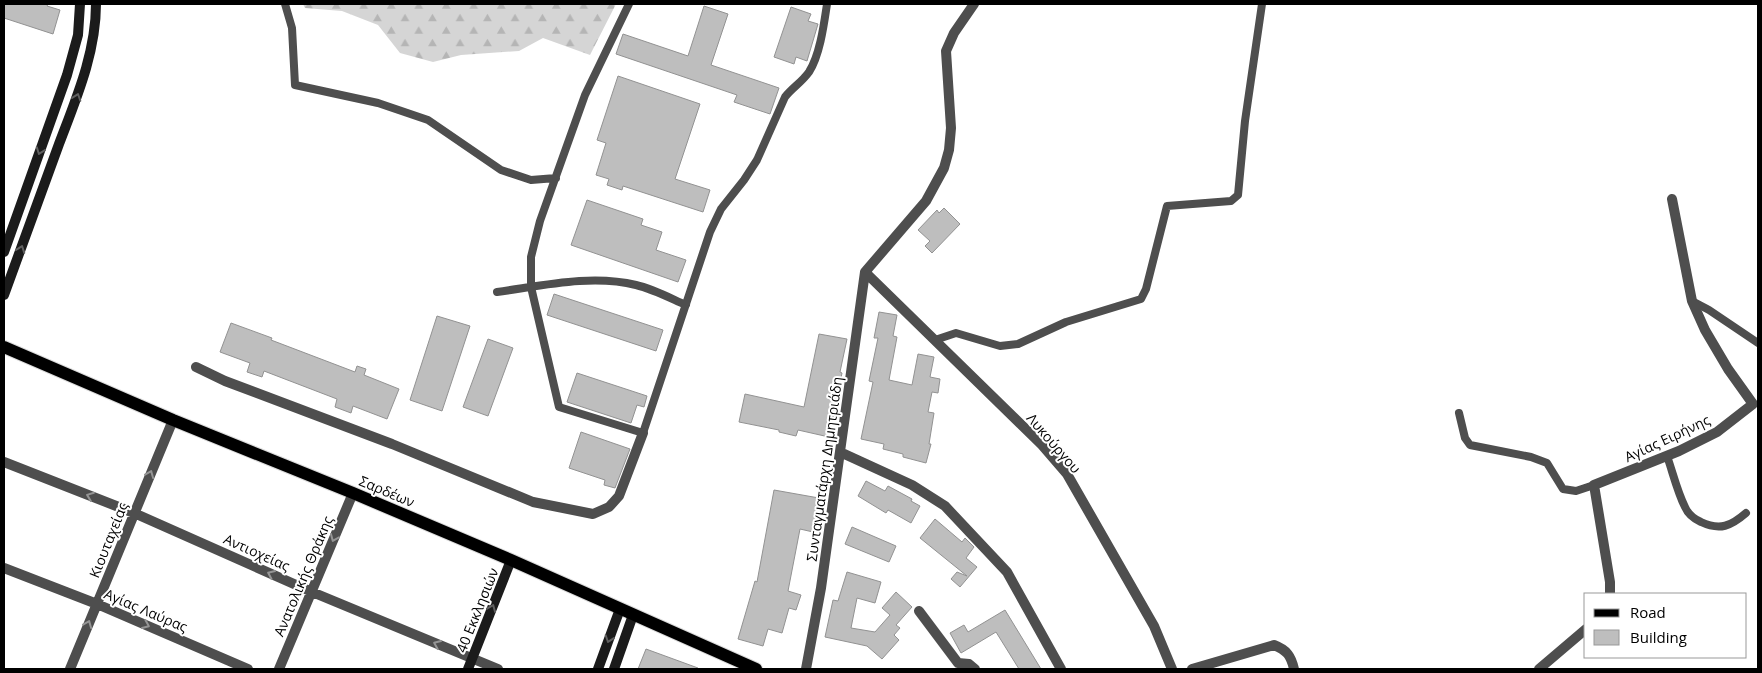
<svg xmlns="http://www.w3.org/2000/svg" width="1762" height="673" viewBox="0 0 1762 673" font-family="'Open Sans',sans-serif">
<defs>
<pattern id="forest-firs" width="22" height="20" patternUnits="userSpaceOnUse" patternTransform="scale(1.25)"><rect width="22" height="20" fill="#d5d5d5"/><path d="M5 1l3.5 6h-7zM16 11l3.5 6h-7z" fill="#b5b5b5"/></pattern>
</defs>
<rect width="100%" height="100%" fill="#fff"/>
<path fill="url(#forest-firs)" d="M303 4H616L590 55 543 38 519 51 461 55 433 62 400 53 378 25 342 11 305 8Z"/>
<path fill="#bebebe" stroke="#929292" d="M4 4H48L47 6 60 10 53 34 4 18Z
M704 6 728 14 711 65 779 88 770 114 734 102 737 95 616 54 623 34 688 56Z
M791 7 811 14 808 21 818 24 807 61 796 57 794 64 774 57Z
M618 76 700 104 675 179 710 190 703 212 623 186 622 190 607 185 609 179 596 175 606 143 597 140Z
M587 200 643 219 641 225 662 232 656 250 686 260 678 282 571 245Z
M944 208 960 224 932 253 925 246 930 241 918 230 937 210 939 213Z
M554 294 663 330 656 351 547 315Z
M879 312 897 315 893 336 897 337 889 380 912 385 918 354 934 357 930 377 940 379 938 393 932 392 928 412 934 413 929 444H931L926 463 903 457V454L883 449 884 444 861 439 873 382 869 381 878 338H874Z
M437 316 470 326 442 411 410 400Z
M231 323 272 338 271 340 355 372 357 366 366 369 364 375 399 389 387 419 353 406 351 413 335 407 337 399 264 371 262 377 247 372 250 363 220 352Z
M819 334 847 339 840 372 842 373 829 437 798 430 796 436 779 432V430L739 422 745 394 804 407Z
M488 339 513 348 488 416 463 407Z
M577 373 647 396 644 407 637 405 631 423 567 402Z
M581 432 630 449 615 488 604 485 605 480 569 468Z
M866 481 885 491 888 486 912 499 911 501 920 506 911 523 888 510 886 513 858 496Z
M774 490 819 498 813 532 800 529 788 591 801 595 796 610 789 608 782 633 768 629 763 646 738 639 755 581 757 582Z
M935 519 962 542 965 538 974 547 966 558 977 567 960 587 951 579 957 572 967 576 920 538Z
M852 527 896 546 889 562 845 544Z
M847 572 881 582 875 603 857 598 851 628 875 632 890 615 882 608 896 592 912 607 896 625 900 628 894 635 899 640 882 659 867 646 825 637 833 600 838 601Z
M1005 610 1041 669H1019L996 632 961 653 950 633 964 625 968 632Z
M646 649 698 668V669H638Z"/>
<g fill="none" stroke-linecap="round" stroke-linejoin="round">
<g stroke="#dbdbdb" stroke-width="14">
<path id="primary" d="M4 347 173 420 353 493 511 560 756 669"/>
</g>
<path stroke="#4e4e4e" stroke-width="8" d="M285 4 292 28 295 85 378 103 428 120 501 170 531 180 556 178
M629 4 585 95 540 221 531 257V287L559 407 643 433 710 232 721 209 744 180 757 160 785 97C792 88 802 82 809 72 820 55 824 24 827 4
M497 292C541 286 591 274 636 285 653 289 670 298 686 305
M1692 301 1709 310 1758 343
M935 340 956 333 1000 346 1018 344 1066 322 1141 299 1146 289 1167 206 1231 201 1238 195 1245 121 1262 4
M1459 413 1465 438 1470 445 1531 457 1547 463 1563 489 1576 491 1594 485
M1667 456C1673 473 1677 491 1685 507 1688 514 1694 519 1701 522 1720 531 1731 526 1746 513"/>
<path stroke="#4e4e4e" stroke-width="10" d="M865 272 1042 445 1067 474 1154 626 1172 669
M865 272 926 201 944 168 949 150 951 128 946 51 954 33 974 4
M196 367 225 381 392 444 533 502 593 514 609 507 619 496 643 433
M840 452 912 485 945 506 1007 572 1061 669
M4 462 134 513 312 592 498 669
M4 568 97 604 248 669
M1610 594V582L1594 485 1679 451 1717 432 1753 404 1728 369 1705 330 1692 301 1672 199
M919 611 958 663 969 664 975 669
M70 669 173 420
M279 669 353 493
M806 669 821 588 865 272
M1192 669 1274 645C1287 650 1291 656 1294 669
M1539 669 1586 629"/>
<path stroke="#1b1b1b" stroke-width="10" d="M4 252 67 75 78 35 80 4
M4 295C22 245 41 194 59 144 76 99 96 53 96 4
M468 669 511 560
M598 669 620 609
M614 669 633 615"/>
<use href="#primary" stroke="#000" stroke-width="12"/>
</g>
<defs><path id="oneway-chevron" d="M-2-3.5L2.5 0L-2 3.5" fill="none" stroke-width="1.6" stroke-linecap="round" stroke-linejoin="round" transform="scale(1.25)"/></defs>
<g stroke="#5f5f5f">
<use href="#oneway-chevron" transform="translate(77 97) rotate(-71)"/>
<use href="#oneway-chevron" transform="translate(40 151) rotate(110)"/>
<use href="#oneway-chevron" transform="translate(21 249) rotate(-70)"/>
<use href="#oneway-chevron" transform="translate(492 608) rotate(-68)"/>
<use href="#oneway-chevron" transform="translate(609 639) rotate(109)"/>
</g>
<g stroke="#959595">
<use href="#oneway-chevron" transform="translate(150 474) rotate(-68)"/>
<use href="#oneway-chevron" transform="translate(90 496) rotate(-159)"/>
<use href="#oneway-chevron" transform="translate(334 538) rotate(113)"/>
<use href="#oneway-chevron" transform="translate(271 574) rotate(-156)"/>
<use href="#oneway-chevron" transform="translate(88 624) rotate(-68)"/>
<use href="#oneway-chevron" transform="translate(146 625) rotate(23)"/>
<use href="#oneway-chevron" transform="translate(437 644) rotate(-157)"/>
</g>
<g text-anchor="middle" dominant-baseline="central" stroke-width="4" stroke-linejoin="round" paint-order="stroke">
<g font-size="14" fill="#000" stroke="#fff">
<text transform="translate(1667 438) rotate(-25)">Αγίας Ειρήνης</text>
<text transform="translate(1054 443) rotate(49)">Λυκούργου</text>
<text transform="translate(824 469) rotate(-82)">Συνταγματάρχη Δημητριάδη</text>
<text transform="translate(387 491) rotate(23)">Σαρδέων</text>
<text transform="translate(108 540) rotate(-68)">Κιουταχείας</text>
<text transform="translate(257 552) rotate(24)">Αντιοχείας</text>
<text transform="translate(303 576) rotate(-67)">Ανατολικής Θράκης</text>
<text transform="translate(146 610) rotate(23)">Αγίας Λαύρας</text>
<text transform="translate(477 610) rotate(-68)">40 Εκκλησιών</text>
</g>
</g>
<rect width="1762" height="673" fill="none" stroke="#000000" stroke-width="10"/>
<rect x="1584" y="593" width="162" height="65" fill="#ffffff" stroke="#999999"/>
<rect x="1594" y="609" width="25" height="8" fill="#000000" stroke="#999999"/>
<text x="1630" y="618" font-size="15" fill="#000000">Road</text>
<rect x="1594" y="630" width="25" height="15" fill="#bebebe" stroke="#999999"/>
<text x="1630" y="643" font-size="15" fill="#000000">Building</text>
</svg>
